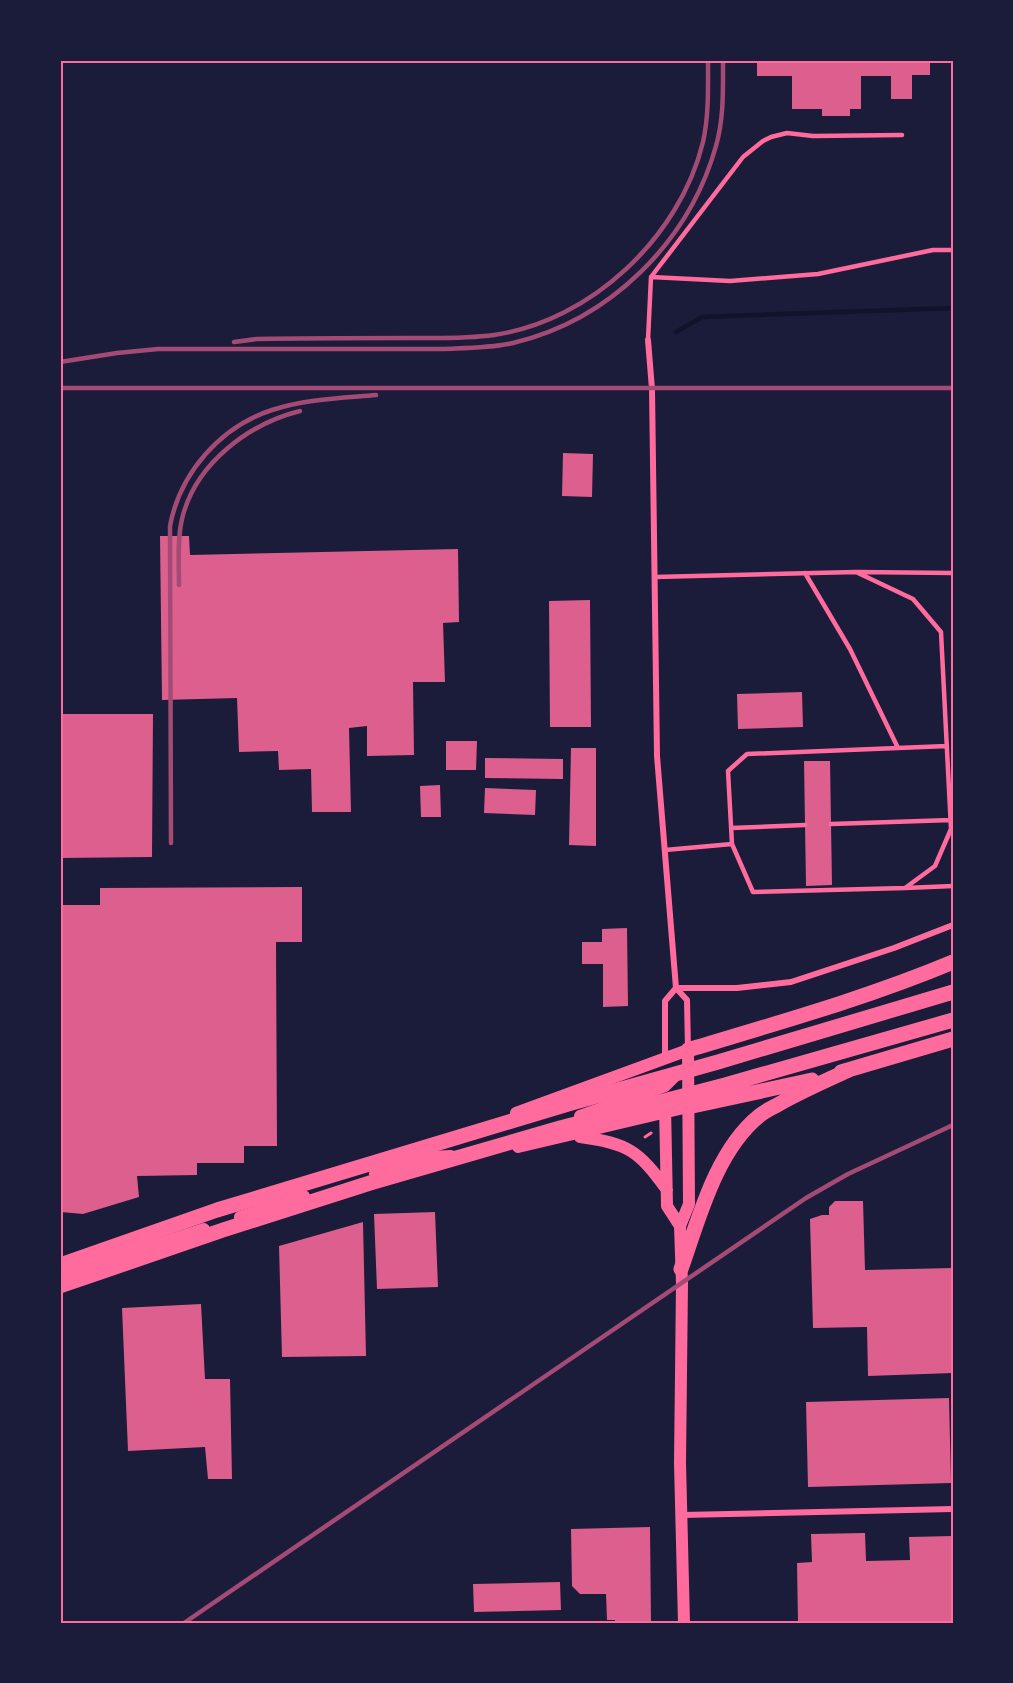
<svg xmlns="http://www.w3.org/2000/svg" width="1013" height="1683" viewBox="0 0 1013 1683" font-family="Lato,sans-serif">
<rect width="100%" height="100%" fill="#1b1b3a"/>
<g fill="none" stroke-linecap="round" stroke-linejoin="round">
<path stroke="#12122b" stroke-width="4.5" d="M676 332 702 317 953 308"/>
</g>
<path fill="#dd5f8e" d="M757 60H930V75H912V99H891V76H861V109H850V116H822V109H792V76H757Z
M563 453 593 454 592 497 562 496Z
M160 536H189L190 555 458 549 459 622 443 623 445 682H413L414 755 367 756V726L349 728 351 812H312L311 769 279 770 278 751 239 752 237 698 162 700Z
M590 600 591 727H550L549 601Z
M802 692 803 727 738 729 737 694Z
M60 714H153L152 857 60 858Z
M446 741H477L476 770H446Z
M571 748H596V846L569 845Z
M485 758 563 759V779L485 778Z
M804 761H830L832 885 806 886Z
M440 785 441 817H421L420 786Z
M485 788 536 790 535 815 484 813Z
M302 887V942H276L277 1146H244V1163H197V1175L137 1176 139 1197 83 1214 61 1212 60 905H100V888Z
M627 928 628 1006 603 1007V964H582V942H602V929Z
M835 1201H863L865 1270 953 1268V1373L868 1376 867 1327 813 1328 810 1219 822 1215H829V1207Z
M435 1212 438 1287 377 1289 374 1214Z
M363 1222 366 1356 282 1357 279 1246Z
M201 1304 205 1379H230L232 1479H208L205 1447 128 1451 122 1308Z
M949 1398 951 1483 808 1487 806 1402Z
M650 1527 651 1623H615V1620H607L606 1594H580L572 1586 571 1529Z
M865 1533 866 1561 910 1560 909 1537 953 1536V1623H798L797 1563 812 1562 811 1534Z
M560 1582 561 1610 474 1612 473 1584Z"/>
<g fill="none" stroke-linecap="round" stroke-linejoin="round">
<path stroke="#ff6b9d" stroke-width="3" d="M645 1137 651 1133"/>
<path stroke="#ff6b9d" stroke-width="4.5" d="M651 277 730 281 818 274 933 250H953
M648 340 651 277 743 157 763 141 771 137 787 133 813 136 902 135
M857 572 953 573
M805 573 850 649 898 748
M655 577 856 572 913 599 941 632 951 829 935 866 905 888 753 892 732 844 665 850
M831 824 951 820
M731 828 805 825
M732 844 728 771 747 754 947 746
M905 888 953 886"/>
<path stroke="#ff6b9d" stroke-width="6" d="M648 340 652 389 657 756 676 988 687 1000 688 1050
M676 988H737L791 982 894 948 953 925
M665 1058V1001L676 988
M682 1515 953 1509"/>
<path stroke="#ff6b9d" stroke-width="12" d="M665 1105 667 1206 680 1226
M516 1113 688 1050
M580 1116 665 1086 678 1073
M580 1137C628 1143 639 1151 667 1190
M518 1147 688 1107
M375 1174 430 1157 451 1156
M240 1217 304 1196
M60 1277 204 1229
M684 1623 680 1463 682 1283 680 1226 689 1204 688 1050"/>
<path stroke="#ff6b9d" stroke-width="15" d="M688 1050C777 1023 867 998 953 962
M841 1072 953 1039
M688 1107 812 1080
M60 1265 217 1210 568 1104 718 1062 953 992
M681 1269C699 1218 716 1151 759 1116 765 1111 772 1108 779 1104 802 1091 825 1081 849 1070
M60 1286 223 1230 370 1183 560 1128 725 1085 953 1020"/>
<path stroke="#a44b75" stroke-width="4.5" d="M234 342 257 339C307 338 357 338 407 338 436 338 465 339 494 335 591 321 680 237 703 142 709 115 708 87 708 60
M60 362 117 353 158 349H444C467 348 490 348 513 343 610 320 689 242 716 146 724 118 723 89 723 60
M60 388H953
M179 585C179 564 177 540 182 519 195 464 248 424 300 411
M171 843 170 526C180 473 220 427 272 410 305 399 342 398 376 395
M184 1623 806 1198 848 1174 953 1125"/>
</g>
<rect width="1013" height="1683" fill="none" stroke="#1b1b3a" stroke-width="123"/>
<rect x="62" y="62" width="890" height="1560" fill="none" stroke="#ff6b9d" stroke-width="2"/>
</svg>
